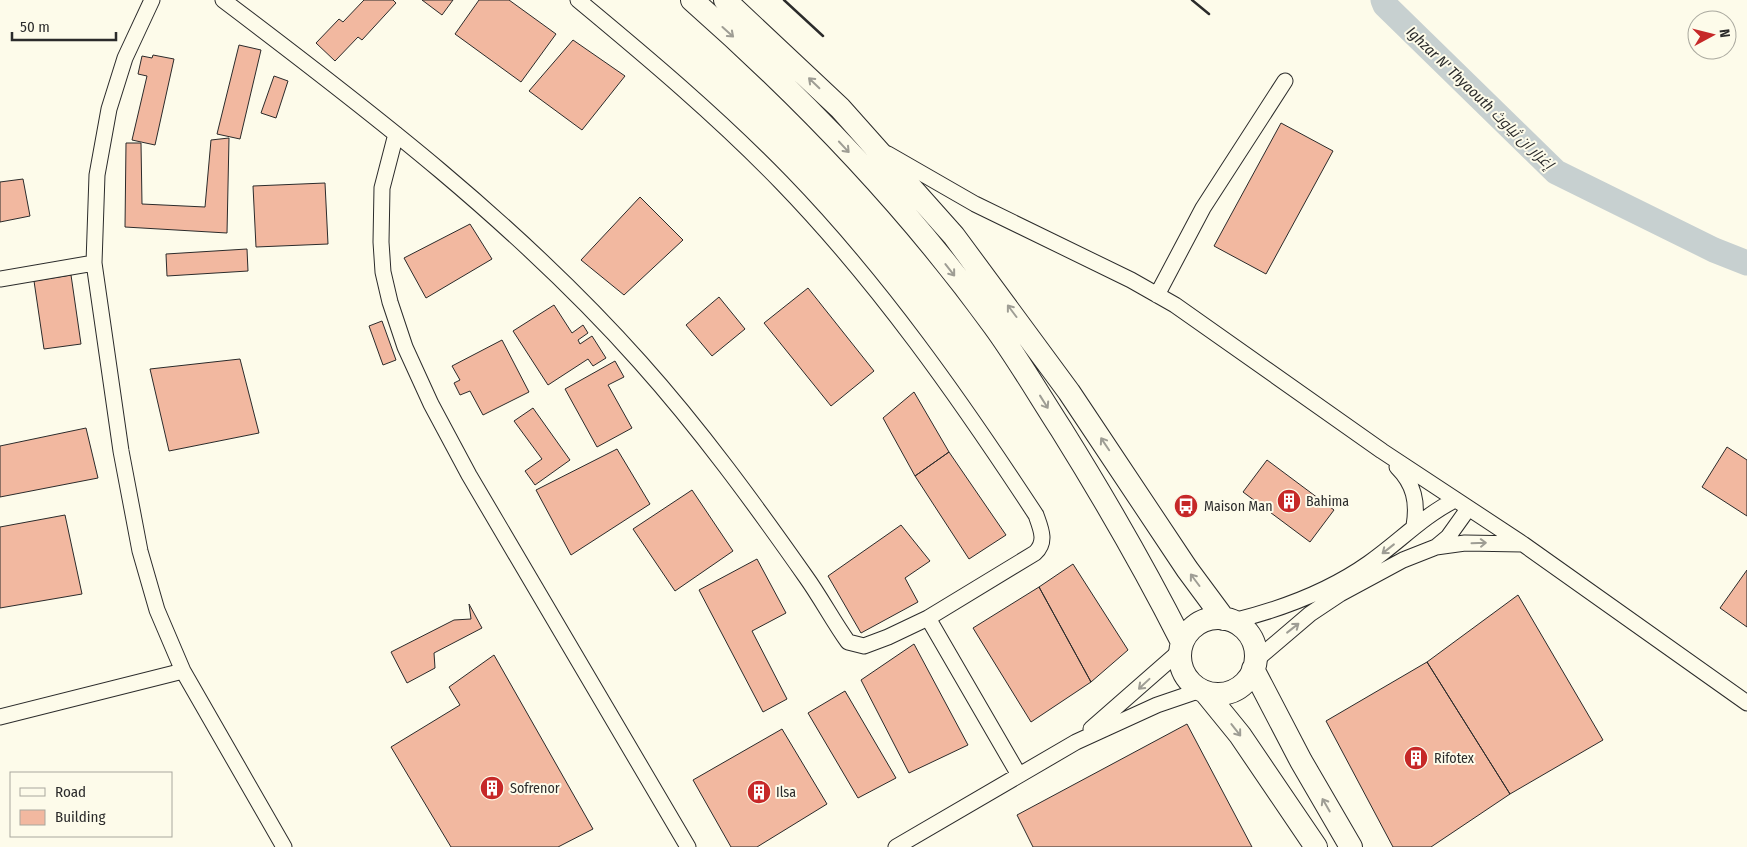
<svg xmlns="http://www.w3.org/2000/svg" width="1747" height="847" viewBox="0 0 1747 847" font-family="'Fira Sans Condensed',Cairo,sans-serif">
<rect width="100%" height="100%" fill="#fdfbea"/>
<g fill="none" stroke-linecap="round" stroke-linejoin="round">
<path stroke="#c7d0d0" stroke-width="25" d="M1383 0 1385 5 1556 172 1714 250 1747 263"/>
</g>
<path fill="#f2b8a0" stroke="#2b2b2b" d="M364 0H393L396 3 362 40 358 37 335 61 316 43 339 19 343 22Z
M422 0H453L442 15Z
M479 0H509L556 34 521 82 455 34Z
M573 40 625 76 582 130 529 91Z
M239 45 261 50 240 139 217 134Z
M153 55 174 59 155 145 132 140 147 76 138 74 142 56 152 58Z
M274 76 288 81 276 118 261 113Z
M1281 123 1333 151 1266 274 1214 246Z
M229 138 227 233 125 227 126 143H141L142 204 205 207 211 140Z
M23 179 30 216 0 222V182Z
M325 183 328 244 256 247 253 186Z
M640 197 683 240 624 295 581 260Z
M470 224 492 259 426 298 404 258Z
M247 249 248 271 167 276 166 254Z
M71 275 81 344 44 349 34 281Z
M808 288 874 371 831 406 764 323Z
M719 297 745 329 712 356 686 325Z
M554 305 572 333 583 325 588 333 578 340 580 344 592 336 606 358 593 366 588 359 548 385 513 331Z
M382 321 396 360 383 365 369 326Z
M502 340 529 392 483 415 470 391 460 395 454 383 460 380 452 366Z
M240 359 259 433 169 451 150 369Z
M615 361 624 377 608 385 632 428 597 447 565 389Z
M914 392 949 452 915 476 883 418Z
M533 408 570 460 535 485 525 471 542 459 514 421Z
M86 428 98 478 0 497V446Z
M1727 447 1747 460V516L1702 487Z
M617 449 650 504 571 555 536 490Z
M949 452 1006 535 969 559 915 476Z
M1267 460 1334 510 1310 542 1243 492Z
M692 490 733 551 675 591 633 529Z
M65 515 82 594 0 608V527Z
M901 525 930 561 905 578 918 602 861 633 828 576Z
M757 559 786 613 752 631 787 699 763 712 699 590Z
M1073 564 1128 650 1091 682 1039 587Z
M1747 570V627L1720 608Z
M1039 587 1091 682 1031 722 973 628Z
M1518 595 1603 740 1510 794 1427 662Z
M469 604 482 628 434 653 435 668 407 683 391 652 454 620 471 619Z
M914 644 968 745 909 773 861 680Z
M494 655 593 829 558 847H451L391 747 460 705 449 687Z
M1427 662 1510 794 1431 847H1393L1326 721Z
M845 691 896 778 858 798 808 713Z
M1187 724 1252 847H1033L1017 815Z
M782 729 827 804 757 847H731L693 780Z"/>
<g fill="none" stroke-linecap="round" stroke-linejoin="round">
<g stroke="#2b2b2b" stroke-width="17">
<path id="minor" d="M152 0 125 58 109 109 97 175 94 263 121 451 140 551 157 610 183 671 284 847
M223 0C370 111 517 224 640 362 700 429 754 503 806 577 821 598 833 621 848 642L864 646 888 637 928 618 1035 553C1047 542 1041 529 1036 515 960 399 878 282 781 182 718 117 648 58 578 0
M396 134 382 188 381 242 383 272 390 302 405 347 431 404 469 475 688 847
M888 154 975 204 1131 280 1175 305 1382 451 1523 544 1747 703
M0 279 94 263
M1157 295 1203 208 1285 81
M1397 467C1414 484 1418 502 1414 526
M1436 547 1465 543 1522 544
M928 618 1019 775
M1233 621C1282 609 1328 592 1369 563 1399 542 1423 516 1455 500
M1256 660 1310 614 1340 594 1403 560 1436 547 1448 537 1468 509
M0 717 183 671
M1091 729 1180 651
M896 847 1076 742 1157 705 1201 690"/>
</g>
<g stroke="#2b2b2b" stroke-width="24">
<path id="highway" d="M692 0C803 98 907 206 994 326 1018 359 1039 395 1061 429 1104 498 1145 569 1182 642
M725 0 840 108 954 236 1069 392 1187 569 1224 619
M1180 656a38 38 0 1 1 76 0a38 38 0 1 1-76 0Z
M1253 669 1301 761 1351 847
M1205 692 1240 735 1316 847"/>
</g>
<use href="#minor" stroke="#fdfbea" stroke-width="15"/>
<use href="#highway" stroke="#fdfbea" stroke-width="22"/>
<path stroke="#2b2b2b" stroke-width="2.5" d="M784 0 823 36
M1192 0 1209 14"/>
</g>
<defs><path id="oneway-shaft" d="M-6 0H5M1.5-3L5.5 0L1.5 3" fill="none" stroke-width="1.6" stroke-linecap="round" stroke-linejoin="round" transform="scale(1.25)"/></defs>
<g stroke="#9e9d94">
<use href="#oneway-shaft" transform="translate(728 32) rotate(42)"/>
<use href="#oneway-shaft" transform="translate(814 83) rotate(-136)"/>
<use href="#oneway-shaft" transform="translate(844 147) rotate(47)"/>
<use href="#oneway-shaft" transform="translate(950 270) rotate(52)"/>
<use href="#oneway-shaft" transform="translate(1012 311) rotate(-127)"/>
<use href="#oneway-shaft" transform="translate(1044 402) rotate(58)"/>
<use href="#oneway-shaft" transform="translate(1105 444) rotate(-124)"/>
<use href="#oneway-shaft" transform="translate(1479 543) rotate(-2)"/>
<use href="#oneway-shaft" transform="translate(1388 549) rotate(142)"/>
<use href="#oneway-shaft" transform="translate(1195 580) rotate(-127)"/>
<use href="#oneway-shaft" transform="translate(1293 628) rotate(-38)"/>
<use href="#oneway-shaft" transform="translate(1144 684) rotate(137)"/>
<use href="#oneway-shaft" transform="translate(1236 730) rotate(52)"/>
<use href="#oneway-shaft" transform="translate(1326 805) rotate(-120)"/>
</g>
<defs>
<g id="building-disc" transform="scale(1.25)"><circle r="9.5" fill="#c62828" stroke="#fdfbea"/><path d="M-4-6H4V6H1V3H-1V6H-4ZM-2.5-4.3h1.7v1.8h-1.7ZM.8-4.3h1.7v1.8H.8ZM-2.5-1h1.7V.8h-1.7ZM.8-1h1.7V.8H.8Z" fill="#fff"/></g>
<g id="bus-disc" transform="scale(1.25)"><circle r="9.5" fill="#c62828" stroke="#fdfbea"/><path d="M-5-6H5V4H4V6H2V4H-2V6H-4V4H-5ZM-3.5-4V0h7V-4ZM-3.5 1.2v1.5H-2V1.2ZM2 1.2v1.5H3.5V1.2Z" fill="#fff"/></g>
</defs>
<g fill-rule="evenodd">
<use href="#building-disc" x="1289" y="501"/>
<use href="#bus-disc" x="1186" y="506"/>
<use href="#building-disc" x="1416" y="758"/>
<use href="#building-disc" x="492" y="788"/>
<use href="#building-disc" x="759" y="792"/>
</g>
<g text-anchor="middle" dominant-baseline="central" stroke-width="4" stroke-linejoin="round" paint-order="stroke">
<g font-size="14" fill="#2b2b2b" stroke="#fdfbea" text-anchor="start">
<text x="1306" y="501">Bahima</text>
<text x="1204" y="506">Maison Man</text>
<text x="1434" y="758">Rifotex</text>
<text x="510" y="788">Sofrenor</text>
<text x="776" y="792">Ilsa</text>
</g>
<g font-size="15" font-style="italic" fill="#2b2b2b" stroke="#fdfbea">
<text transform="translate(1480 98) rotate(44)">Ighzar N' Thyaouth إغزار ان ثياوث</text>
</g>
</g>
<rect x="10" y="772" width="162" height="65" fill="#fdfbea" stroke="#a9a89e"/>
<rect x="20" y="788" width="25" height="8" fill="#fdfbea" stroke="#a9a89e"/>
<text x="55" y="797" font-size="15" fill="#2b2b2b">Road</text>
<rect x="20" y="810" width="25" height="15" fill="#f2b8a0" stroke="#a9a89e"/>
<text x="55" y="822" font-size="15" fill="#2b2b2b">Building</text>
<g transform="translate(1712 35) rotate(83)"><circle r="24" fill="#fdfbea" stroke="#a9a89e"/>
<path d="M0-4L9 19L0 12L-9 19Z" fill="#c62828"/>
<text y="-8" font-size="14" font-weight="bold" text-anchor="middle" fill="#2b2b2b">N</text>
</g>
<path d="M12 32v8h104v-8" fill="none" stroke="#2b2b2b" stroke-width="2.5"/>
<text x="20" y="32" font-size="15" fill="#2b2b2b" stroke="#fdfbea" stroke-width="4" paint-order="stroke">50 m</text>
</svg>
